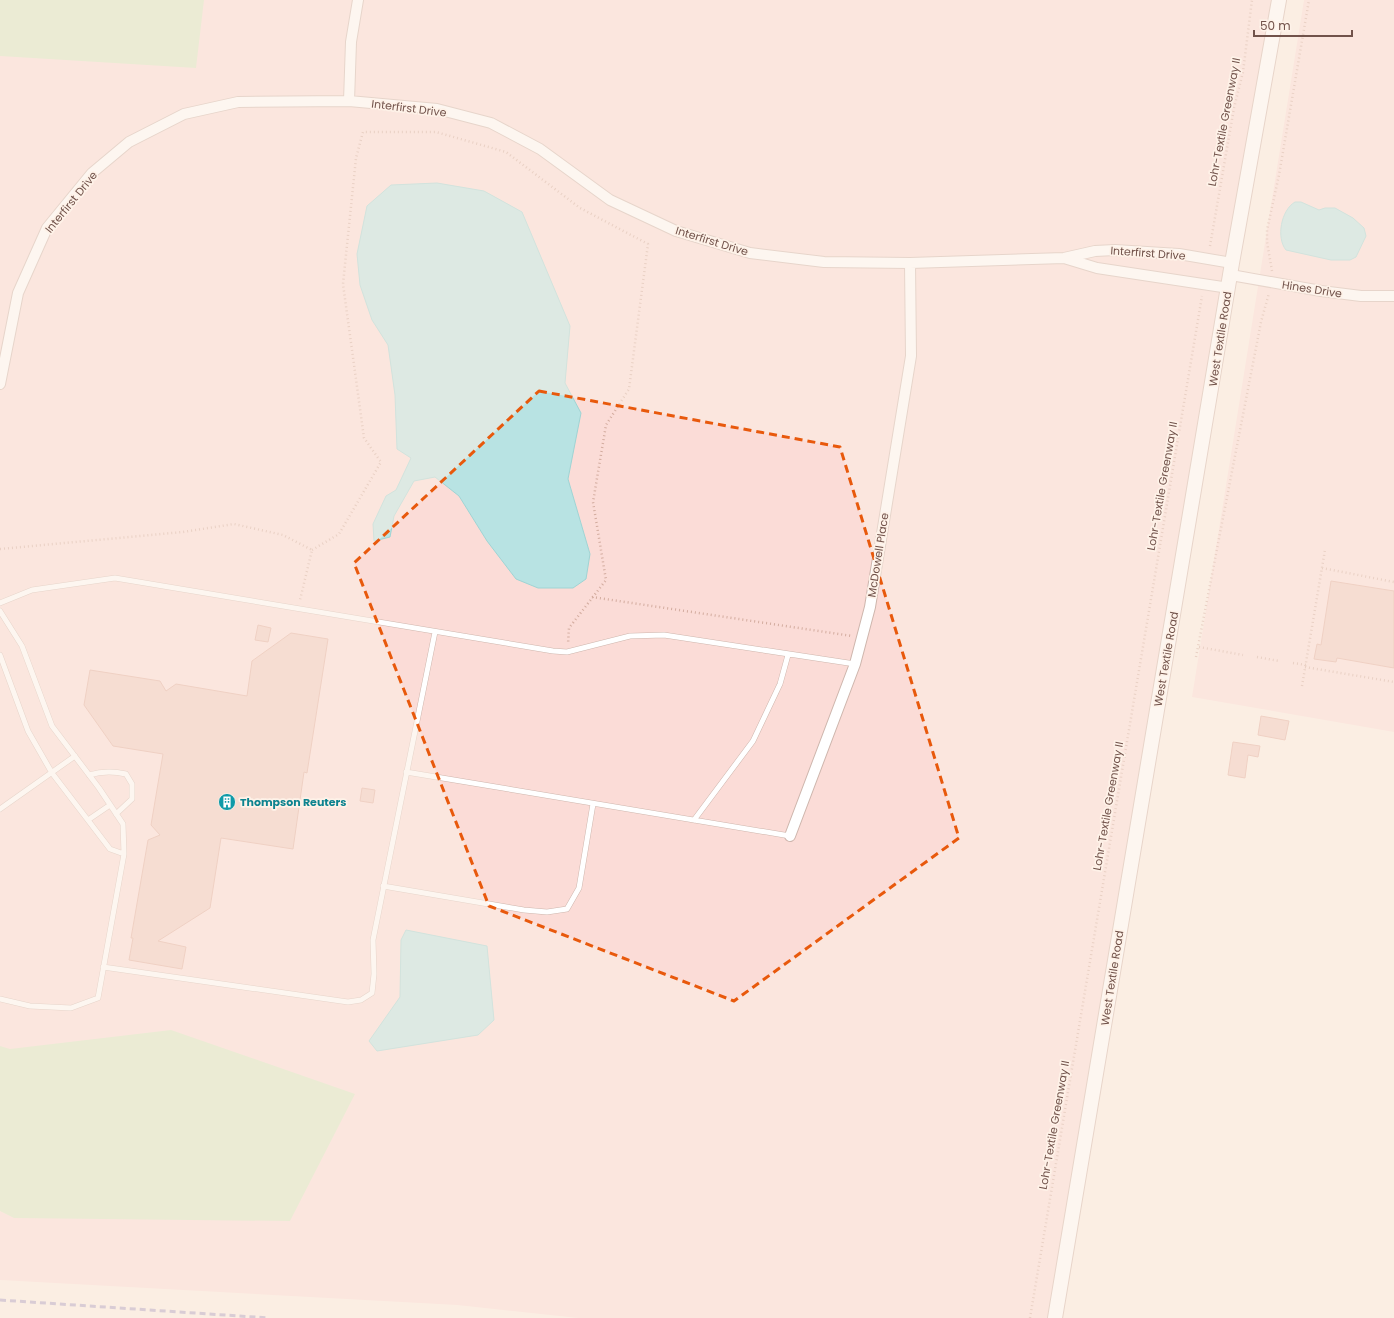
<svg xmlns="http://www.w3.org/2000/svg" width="1394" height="1318" viewBox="0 0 1394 1318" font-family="Poppins,sans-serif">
<rect width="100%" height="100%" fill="#fbeee3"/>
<path fill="#fbdcd7" d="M0 0H1279L1055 1318H578L457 1305 0 1280Z
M1304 0H1394V732L1192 697Z"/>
<path fill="#d7e7c2" d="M0 0H204L196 68 0 56Z
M171 1030 355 1094 290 1221 14 1218 0 1211V1046L10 1049Z"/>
<path fill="#b8e3e3" stroke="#9fd4d4" d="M437 183 484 191 522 212 570 326 565 383 581 413 568 479 590 554 586 579 573 588H538L516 579 487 541 459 496 435 477 414 481 394 516 390 537 374 541 373 524 386 496 396 490 411 458 397 449 395 395 388 345 372 320 360 285 357 254 367 206 391 185Z
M1295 202H1301L1319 210 1325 208H1335L1353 218 1364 228 1366 236 1356 257 1350 260H1331L1286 250C1276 238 1281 210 1295 202Z
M406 930 487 946 494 1020 478 1035 377 1051 369 1041 400 997 401 940Z"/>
<path fill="#efc8bc" stroke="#e1ac9d" d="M1331 581 1394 591V668L1337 658 1336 662 1314 659 1317 644 1321 645Z
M258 625 271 628 268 642 255 640Z
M291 633 328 639 307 773 304 772 293 849 221 838 210 908 158 941 186 947 182 969 129 960 133 938H131L148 840 160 835 151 825 163 754 113 746 84 705 90 670 160 681 166 691 176 684 247 696 252 661Z
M1261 716 1289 721 1285 740 1258 735Z
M1233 742 1260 746 1258 757 1248 755 1245 778 1228 775Z
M362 788 375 790 373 803 360 801Z"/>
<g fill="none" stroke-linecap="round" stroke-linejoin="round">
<g stroke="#ceb6ad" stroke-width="6">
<path id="service" d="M0 603 32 590 115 578 553 651 567 652 630 636 664 635 855 664
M0 611 22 646 52 726 99 788 123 824 124 854 98 998 71 1008 30 1006 0 999
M0 655 28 731 52 773 110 849 124 854
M406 772 790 836
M89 775C102 771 113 771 126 774L132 784V799L116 814
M0 809 75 756
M88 820 110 805
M694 820 753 741 780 684 788 655
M383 886 524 910 547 912 567 909 579 888 593 804
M103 967 348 1002 361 1000 372 993 374 974 373 940 435 632"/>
</g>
<g stroke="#ceb6ad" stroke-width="12">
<path id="minor" d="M349 101 351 42 358 0
M1064 258 1097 268 1229 288
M1231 275 1321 291 1361 296H1394
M0 384 18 293 47 228 92 173 129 142 184 114 238 102 349 101 437 109 491 123 540 149 610 200 676 231 750 253 824 262 910 263 1064 258 1095 251 1115 250 1179 254 1232 263
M790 836 855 664 870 607 911 356 910 263"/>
</g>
<g stroke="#d0b5aa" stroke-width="16">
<path id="secondary" d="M1055 1318 1232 263 1279 0"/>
</g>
<path stroke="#d3ac9f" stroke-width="2.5" stroke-dasharray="1 3" stroke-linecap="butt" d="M1210 246 1234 108 1243 72 1252 0
M1272 271 1267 242V230L1279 175 1309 0
M0 549 183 532 234 524 283 535 312 550 300 600
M312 550 339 534 381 462 364 438 343 284 356 158 363 132H436L506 152 580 208 648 244 629 389 606 425 593 502 606 580 569 628 568 644
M1322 568 1394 582
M592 597 852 636
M1199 647 1243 655
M1196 657 1261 322 1269 293
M1257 657 1279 661
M1293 663 1306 665
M1305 667 1394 682
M1302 686 1325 550
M1030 1318 1202 296"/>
<use href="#service" stroke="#fff" stroke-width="5"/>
<use href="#minor" stroke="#fff" stroke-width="10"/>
<use href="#secondary" stroke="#fff" stroke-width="14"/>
<path stroke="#afa2c3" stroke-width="3" stroke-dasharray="6 4" stroke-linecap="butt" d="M0 1300 269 1318"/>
</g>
<path d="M0 0H1394V1318H0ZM539 391 840 447 959 838 734 1001 489 906 354 563Z" fill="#fbeee3" fill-opacity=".55" fill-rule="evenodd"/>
<path fill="none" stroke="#e8590c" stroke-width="3" stroke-dasharray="8 5" stroke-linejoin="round" d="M539 391 840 447 959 838 734 1001 489 906 354 563Z"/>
<defs>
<g id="building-disc" transform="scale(0.9)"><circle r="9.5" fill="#0f9aa8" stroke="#fef2e8"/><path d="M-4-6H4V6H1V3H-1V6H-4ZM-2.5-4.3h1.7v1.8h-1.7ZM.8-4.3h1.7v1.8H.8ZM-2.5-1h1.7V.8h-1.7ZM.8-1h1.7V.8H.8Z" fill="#fff"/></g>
</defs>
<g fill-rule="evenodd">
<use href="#building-disc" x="227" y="802"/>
</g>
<g text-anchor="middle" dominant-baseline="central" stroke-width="3.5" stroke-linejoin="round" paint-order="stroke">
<g font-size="11" fill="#71524a" stroke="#fef2e8">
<text transform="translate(409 108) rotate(7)">Interfirst Drive</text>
<text transform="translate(1224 122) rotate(-79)">Lohr-Textile Greenway II</text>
<text transform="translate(71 202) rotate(-51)">Interfirst Drive</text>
<text transform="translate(712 241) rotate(17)">Interfirst Drive</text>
<text transform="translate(1148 253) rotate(4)">Interfirst Drive</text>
<text transform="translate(1312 289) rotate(9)">Hines Drive</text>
<text transform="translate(1220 339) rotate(-81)">West Textile Road</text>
<text transform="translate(1162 486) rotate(-80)">Lohr-Textile Greenway II</text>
<text transform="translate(878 555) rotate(-81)">McDowell Place</text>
<text transform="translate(1166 659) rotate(-80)">West Textile Road</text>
<text transform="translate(1108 806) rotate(-80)">Lohr-Textile Greenway II</text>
<text transform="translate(1112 978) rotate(-81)">West Textile Road</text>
<text transform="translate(1054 1125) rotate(-80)">Lohr-Textile Greenway II</text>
</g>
<g font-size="11" font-weight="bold" fill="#0d838f" stroke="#fef2e8" text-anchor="start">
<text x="240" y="802">Thompson Reuters</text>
</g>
</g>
<path d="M1254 30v6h98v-6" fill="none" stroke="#71524a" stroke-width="2"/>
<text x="1260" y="30" font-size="12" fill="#71524a" stroke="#fef2e8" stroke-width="3" paint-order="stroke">50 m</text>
</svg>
